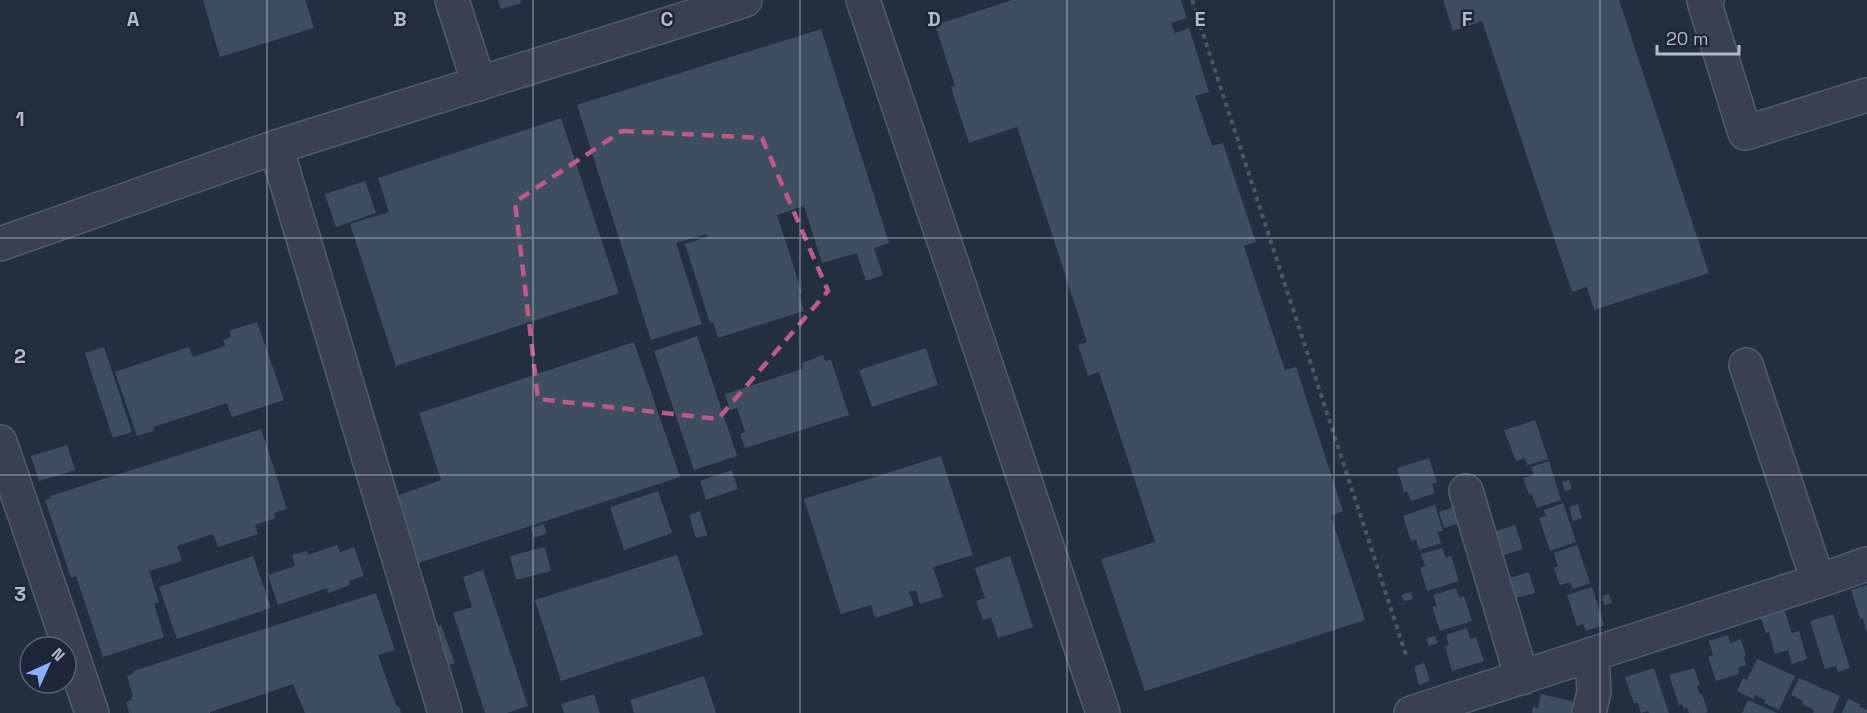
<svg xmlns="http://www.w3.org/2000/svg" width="1867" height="713" viewBox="0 0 1867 713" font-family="'Space Grotesk',sans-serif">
<rect width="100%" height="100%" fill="#232f41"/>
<path fill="#3f4d61" d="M203 0H305L314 28 220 57Z
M498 0H520L521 3 501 9Z
M1012 0H1181L1187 18 1171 23 1175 33 1189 28 1209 92 1195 96 1212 146 1223 143 1256 242 1244 246 1285 370 1296 367 1343 511 1331 516 1365 620 1145 691 1101 559 1155 542 1099 372 1088 376 1078 345 1087 342 1017 127 969 143 951 87 955 86 935 25Z
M1443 0H1619L1709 273 1594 310 1587 287 1572 292 1482 21 1453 31Z
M821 29 889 243 874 248 883 275 866 281 857 253 822 263 804 206 777 215 802 293H799L804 311 718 338 713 322 710 323 685 244 707 237 706 234 676 243 702 324 651 340 577 105Z
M561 118 619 293 396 366 350 224 389 212 378 178Z
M365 181 376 213 336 227 325 194Z
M257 322 284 400 232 417 227 403 153 427 154 431 137 436 115 372 189 347 193 357 225 346 223 340 231 337 229 331Z
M697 336 737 456 694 470 654 351Z
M634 342 680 477 418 563 396 496 441 480 419 413Z
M104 347 132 432 113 438 85 353Z
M926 348 938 385 872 407 859 370Z
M823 355 825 361 831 360 849 415 745 448 740 434 745 432 737 408 730 410 725 394 803 369 802 363Z
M1535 420 1548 459 1527 465 1525 458 1516 461 1504 430Z
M261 429 287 509 274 513 276 518 255 525 258 534 218 547 213 534 177 546 182 561 149 571 159 602 154 604 164 637 103 657 76 576 71 578 45 500 51 498 50 496Z
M67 445 75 470 39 481 31 456Z
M941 456 973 555 933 567 943 597 920 604 916 590 909 592 914 605 875 618 871 605 841 614 804 499Z
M1429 458 1437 482 1432 484 1435 493 1411 501 1407 491 1404 492 1397 468Z
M1549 461 1561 500 1537 508 1532 494 1529 495 1523 478 1534 475 1531 467Z
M732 470 738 489 706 500 700 481Z
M1569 480 1572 489 1565 491 1562 482Z
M658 491 672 533 624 550 610 507Z
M1563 503 1576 542 1550 551 1539 518 1546 516 1544 510Z
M1578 504 1582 518 1573 521 1569 507Z
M1435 505 1443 531 1437 532 1441 543 1419 550 1416 539 1411 541 1403 516Z
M1458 506 1463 522 1444 528 1439 512Z
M700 511 707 535 696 538 689 515Z
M544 524 547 533 534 538 531 528Z
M1515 525 1523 549 1504 555 1496 531Z
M337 545 340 552 354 547 364 576 349 581 350 585 328 593 327 588 278 605 268 575 295 566 292 555 307 551 308 555Z
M1577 545 1590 583 1573 589 1570 582 1560 585 1554 568 1558 566 1554 553Z
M545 547 551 571 516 580 510 556Z
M1442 548 1446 558 1451 556 1459 581 1427 591 1420 568 1425 566 1421 554Z
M677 555 703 635 561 681 535 600Z
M253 556 271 608 177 639 159 587Z
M1010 556 1033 627 998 638 991 617 983 620 976 601 985 598 975 568Z
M483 570 528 706 507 713H485L453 613 472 607 463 577Z
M1529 572 1535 593 1516 598 1510 578Z
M1867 585V630H1866L1863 618 1860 619 1851 590Z
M1592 587 1604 625 1586 631 1583 624 1577 626 1567 595Z
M1456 588 1459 598 1464 596 1472 621 1440 631 1432 607 1437 606 1433 595Z
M1411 592 1413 599 1404 601 1401 595Z
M376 593 395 650 378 655 396 706H399L401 713H305L293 684 210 712V713H129L126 702 132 700 131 697 133 696 127 676 134 673 133 671Z
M1609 594 1612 603 1604 605 1602 596Z
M1784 609 1792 633 1799 631 1807 659 1792 664 1788 650 1775 654 1769 632 1766 633 1760 616Z
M1833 614 1850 668 1838 672 1836 666 1825 669 1810 621Z
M441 625 455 663 444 667 431 628Z
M1467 628 1470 639 1476 637 1484 661 1452 671 1445 646 1449 645 1446 635Z
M1728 635 1730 643 1741 639 1746 656 1744 657 1746 665 1738 668 1739 674 1716 681 1708 657 1713 655 1709 641Z
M1435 636 1438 643 1429 646 1426 638Z
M1757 659 1795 676 1779 710 1764 703 1765 700 1755 695 1753 699 1737 691 1743 678 1747 680Z
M1424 663 1430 681 1419 685 1414 667Z
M1654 668 1669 713H1649L1648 711 1641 713 1638 703H1634L1625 677Z
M1694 668 1700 685 1697 686 1699 694H1702L1708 712 1705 713H1689L1687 707 1684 709 1682 704 1679 705 1669 675Z
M704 676 716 713H634L630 700Z
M1799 678 1840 696 1833 713H1813L1814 710 1802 704 1803 701 1791 695Z
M594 694 600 713H564L561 704Z
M1541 694 1575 702 1573 713H1532L1533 707 1538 708Z
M1848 699 1860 704 1859 706 1867 710V713H1842Z
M1748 700 1777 713H1742Z"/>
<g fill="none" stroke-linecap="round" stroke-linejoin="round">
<g stroke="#535c6b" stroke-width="36">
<path id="minor" d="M452 0 479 84
M863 0 1103 713
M1707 0 1704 1 1745 133 1867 95
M276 147 445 713
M0 244 276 147 745 0
M1746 365 1818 581
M0 442 92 713
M1466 491 1522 678
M1411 713 1818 581 1867 564
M1589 713 1594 692 1592 654"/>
</g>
<path stroke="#445b5f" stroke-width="4" stroke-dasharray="4.5 4.5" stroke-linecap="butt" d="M1192 0 1407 658"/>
<use href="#minor" stroke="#384151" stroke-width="33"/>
</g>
<path fill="none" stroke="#bc5a88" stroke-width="4.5" stroke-dasharray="12 8" stroke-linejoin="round" d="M622 131 762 138 828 291 718 419 538 399 515 202Z"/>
<path fill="none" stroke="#b4bccb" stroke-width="1.5" stroke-opacity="0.55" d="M267 0V713M533 0V713M800 0V713M1067 0V713M1334 0V713M1600 0V713M0 238H1867M0 475H1867"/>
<g font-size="20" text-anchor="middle" font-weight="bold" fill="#b4bccb" stroke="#1c2636" stroke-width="5" stroke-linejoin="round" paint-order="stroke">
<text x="133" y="26">A</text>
<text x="400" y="26">B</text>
<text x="667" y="26">C</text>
<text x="934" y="26">D</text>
<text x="1200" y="26">E</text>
<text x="1467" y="26">F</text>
<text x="20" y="126">1</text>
<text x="20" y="363">2</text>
<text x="20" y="601">3</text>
</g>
<g transform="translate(48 665) rotate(45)"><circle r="28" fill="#1c2636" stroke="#596272" stroke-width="1.5"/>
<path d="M0-4.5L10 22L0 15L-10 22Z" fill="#86b0ff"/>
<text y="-9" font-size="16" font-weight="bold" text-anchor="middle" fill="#b4bccb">N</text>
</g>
<path d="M1657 45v9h82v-9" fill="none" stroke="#b4bccb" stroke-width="3"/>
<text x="1666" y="45" font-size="18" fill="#b4bccb" stroke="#1c2636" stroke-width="4.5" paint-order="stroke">20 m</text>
</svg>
